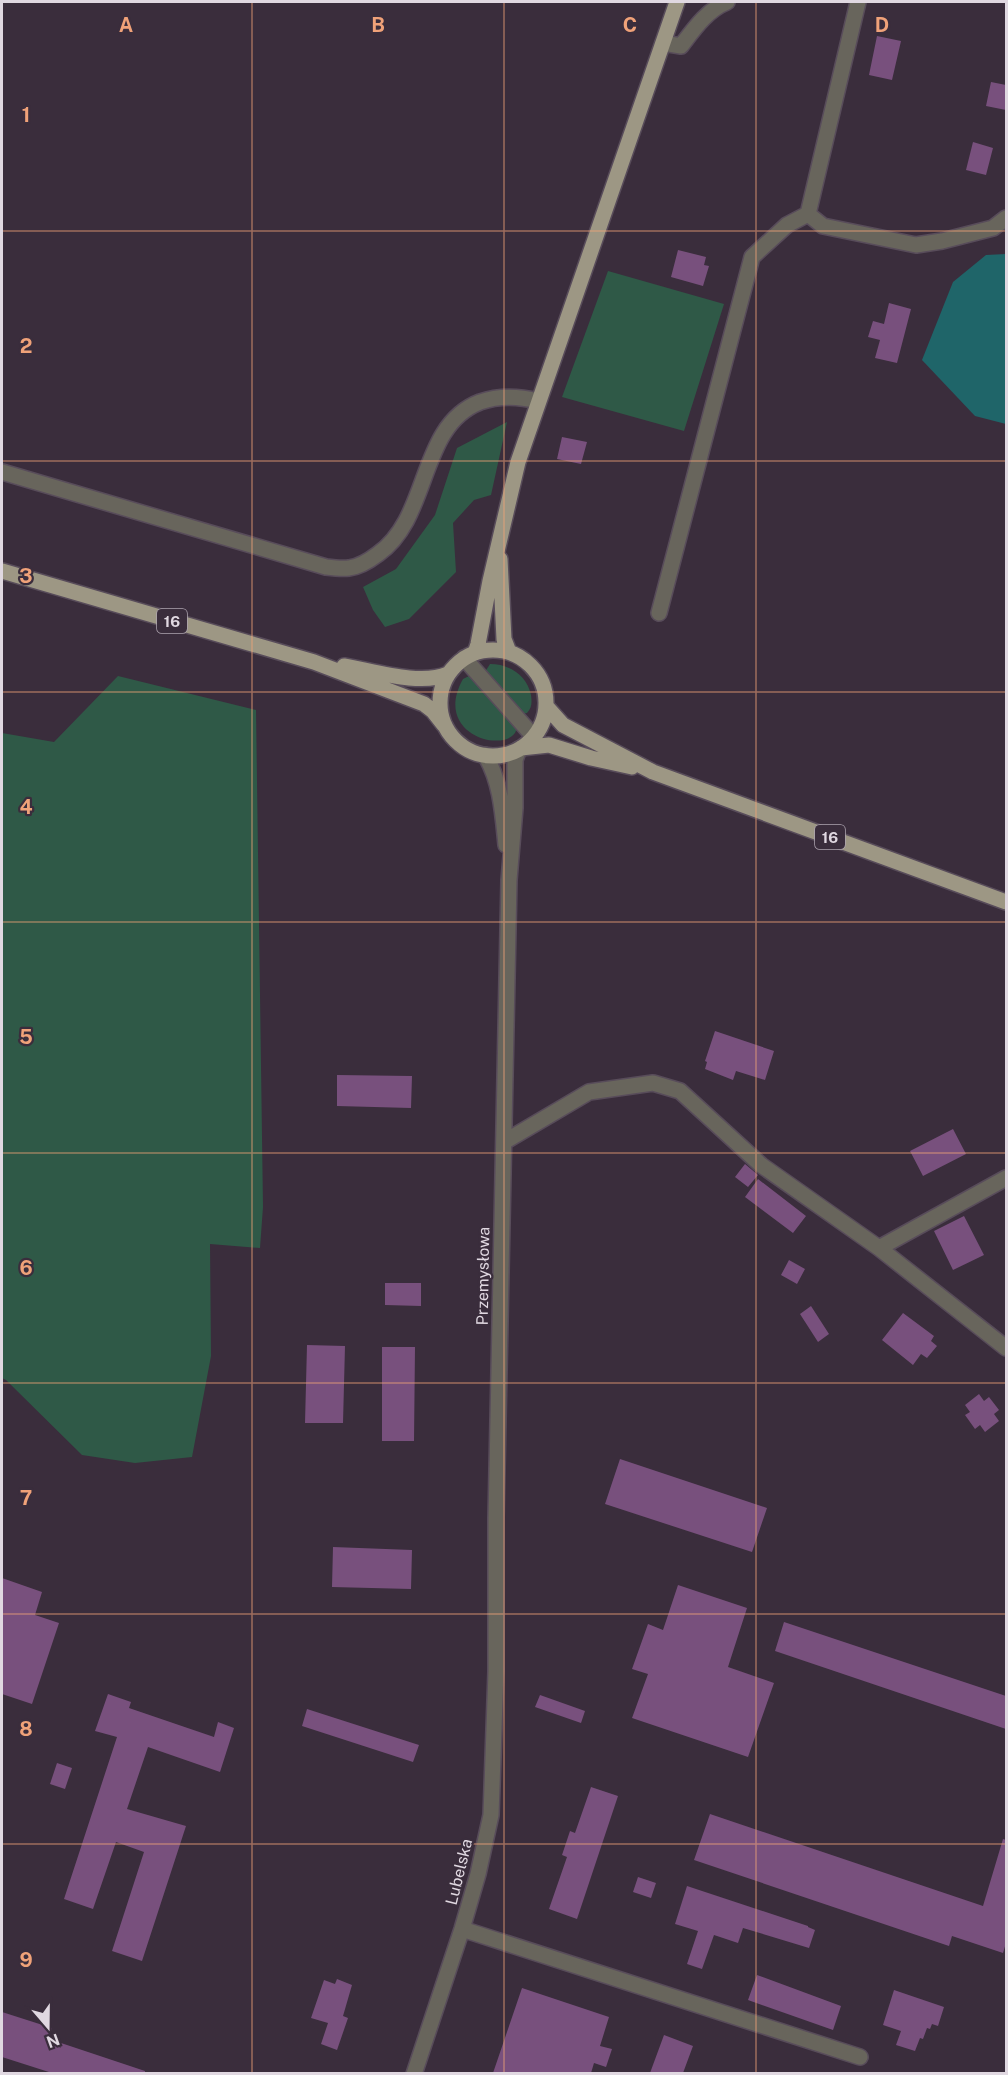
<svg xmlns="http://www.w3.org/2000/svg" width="1008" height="2075" viewBox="0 0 1008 2075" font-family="'Public Sans',sans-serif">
<rect width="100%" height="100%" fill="#3a2d3c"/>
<path fill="#2f5947" d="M608 271 724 304 684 431 562 397Z
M507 422 491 495 474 500 453 523 456 572 409 619 385 627 373 610 363 587 396 569 435 515 457 448Z
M490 664C509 664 527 675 531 695 532 702 532 708 527 713L522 714 485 672Z
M118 676 256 710 263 1207 260 1248 210 1244 211 1356 192 1457 135 1463 82 1455 6 1380 2 1378V733L54 742Z
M469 676 472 677 517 727C514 756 430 738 463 679Z"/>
<path fill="#1f6569" d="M1006 254V424L975 416 922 360 953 282 986 255Z"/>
<path fill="#78507d" d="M877 36 901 41 892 80 869 75Z
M991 82 1006 85V110L986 106Z
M973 142 993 148 986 175 966 170Z
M678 250 706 257 704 265 709 266 703 286 671 277Z
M889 303 911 309 897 363 875 358 880 340 868 337 873 321 884 324Z
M562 437 587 442 581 464 557 459Z
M715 1031 774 1051 765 1080 736 1071 733 1080 705 1069 707 1062 705 1061Z
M337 1075 412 1076 411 1108 337 1106Z
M953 1129 966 1154 923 1176 910 1151Z
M745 1164 758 1175 748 1187 735 1177Z
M758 1179 806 1216 793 1233 745 1197Z
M964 1216 984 1255 953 1270 934 1231Z
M789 1260 805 1269 797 1284 781 1275Z
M385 1283H421V1306L385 1305Z
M811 1306 829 1334 818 1342 800 1314Z
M903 1313 934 1336 931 1341 937 1346 927 1358 921 1354 913 1365 882 1340Z
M307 1345 345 1346 343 1423H305Z
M382 1347H415L414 1441H382Z
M979 1394 984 1401 989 1397 999 1410 994 1414 999 1421 985 1432 980 1425 975 1429 965 1415 970 1412 965 1405Z
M620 1459 767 1508 752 1552 605 1504Z
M333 1547 412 1550 411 1589 332 1587Z
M2 1578 42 1592 35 1615 59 1623 32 1704 2 1694Z
M678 1585 747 1608 728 1667 774 1683 748 1757 632 1718 648 1674 632 1669 648 1624 663 1630Z
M784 1622 1006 1696V1729L775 1651Z
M108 1694 131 1702 129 1708 214 1737 218 1722 234 1728 220 1772 148 1747 127 1809 186 1826 142 1961 112 1951 144 1852 116 1842 93 1909 64 1899 117 1737 95 1731Z
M540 1695 585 1711 581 1723 535 1707Z
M307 1709 419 1745 413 1762 302 1726Z
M57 1763 72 1768 65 1789 50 1784Z
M591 1787 618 1796 577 1919 549 1909 567 1857 562 1855 570 1831 575 1833Z
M710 1814 983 1906 1003 1839 1006 1840V1943L1003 1953 952 1936 949 1946 694 1860Z
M638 1877 656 1883 651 1898 633 1892Z
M687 1886 808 1926V1927L815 1930 809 1948 743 1928 738 1943 714 1935 702 1969 687 1964 698 1931 675 1924Z
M757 1975 841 2006 833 2030 748 2000Z
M337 1979 352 1985 343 2016 348 2018 337 2050 321 2044 328 2023 311 2018 324 1980 335 1984Z
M522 1988 609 2017 600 2046 612 2049 606 2067 594 2063 591 2073H493Z
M894 1990 944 2007 938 2026 932 2024 930 2029 927 2028 923 2039 920 2038 915 2051 896 2045 901 2031 883 2025Z
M2 2012 52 2028 49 2039 145 2071V2073H52L2 2057Z
M664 2035 693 2046 683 2073H650Z"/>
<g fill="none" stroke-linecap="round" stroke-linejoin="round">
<g stroke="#584c5a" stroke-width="18">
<path id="minor" d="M663 43 681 46C694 29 707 10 727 2
M808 214 823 226 916 245 942 241 993 228 1006 218
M2 472 326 567C334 568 342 569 349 568 359 567 370 560 378 554 431 517 418 426 480 402 500 395 518 396 538 401
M659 613 752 257 787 225 808 214 858 2
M464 658 534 737
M485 755C501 781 503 815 506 845
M504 1142 589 1092 653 1083 680 1091 761 1165 879 1248 1006 1348
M879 1248 1006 1178
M462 1929 860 2057
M414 2074 462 1929 478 1874 491 1815 496 1671V1518L509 880 515 808V760L519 749"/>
</g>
<g stroke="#584c5a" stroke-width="18">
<path id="major" d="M500 559 504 639 509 652
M2 571 314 662 424 704 433 711 444 725
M440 703a53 53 0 1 1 106 0a53 53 0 1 1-106 0Z
M475 653 478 644 490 581 518 462 677 2
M344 666C374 671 420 686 448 674
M546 706 563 725 653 772 1006 902
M521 748 549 745 591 758 632 767"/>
</g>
<use href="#minor" stroke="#68655c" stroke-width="15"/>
<use href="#major" stroke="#9d9784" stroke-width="15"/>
</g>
<path fill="none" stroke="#f0a279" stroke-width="1.5" stroke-opacity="0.55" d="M252 2V2074M504 2V2074M756 2V2074M2 231H1006M2 461H1006M2 692H1006M2 922H1006M2 1153H1006M2 1383H1006M2 1614H1006M2 1844H1006"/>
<g text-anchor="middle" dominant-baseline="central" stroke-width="4.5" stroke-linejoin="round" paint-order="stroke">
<g fill="#3a2d3c" stroke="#aea5b0" stroke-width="1.5">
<rect x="157" y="609" width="30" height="24" rx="4.5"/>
<rect x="815" y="825" width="30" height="24" rx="4.5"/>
</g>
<g font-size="15" font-weight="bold" fill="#e0d8e1">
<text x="172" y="621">16</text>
<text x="830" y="837">16</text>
</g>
<g font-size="16" fill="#e0d8e1" stroke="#3a2d3c">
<text transform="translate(483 1276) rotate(-89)">Przemysłowa</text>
<text transform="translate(459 1872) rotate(-76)">Lubelska</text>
</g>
</g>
<g font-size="20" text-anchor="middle" font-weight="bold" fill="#f0a279" stroke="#3a2d3c" stroke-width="4.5" stroke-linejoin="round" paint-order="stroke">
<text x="126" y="32">A</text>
<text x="378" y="32">B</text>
<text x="630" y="32">C</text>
<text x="882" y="32">D</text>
<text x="26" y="122">1</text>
<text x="26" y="353">2</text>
<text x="26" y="583">3</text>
<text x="26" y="814">4</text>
<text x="26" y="1044">5</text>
<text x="26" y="1275">6</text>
<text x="26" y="1505">7</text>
<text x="26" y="1736">8</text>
<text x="26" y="1967">9</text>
</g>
<rect width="1008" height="2075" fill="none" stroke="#e0d8e1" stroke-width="6"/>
<g transform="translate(48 2027) rotate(160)" stroke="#3a2d3c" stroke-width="4.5" paint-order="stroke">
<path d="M0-4.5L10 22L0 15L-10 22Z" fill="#e0d8e1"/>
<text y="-9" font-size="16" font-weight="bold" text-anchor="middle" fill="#e0d8e1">N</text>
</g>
</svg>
